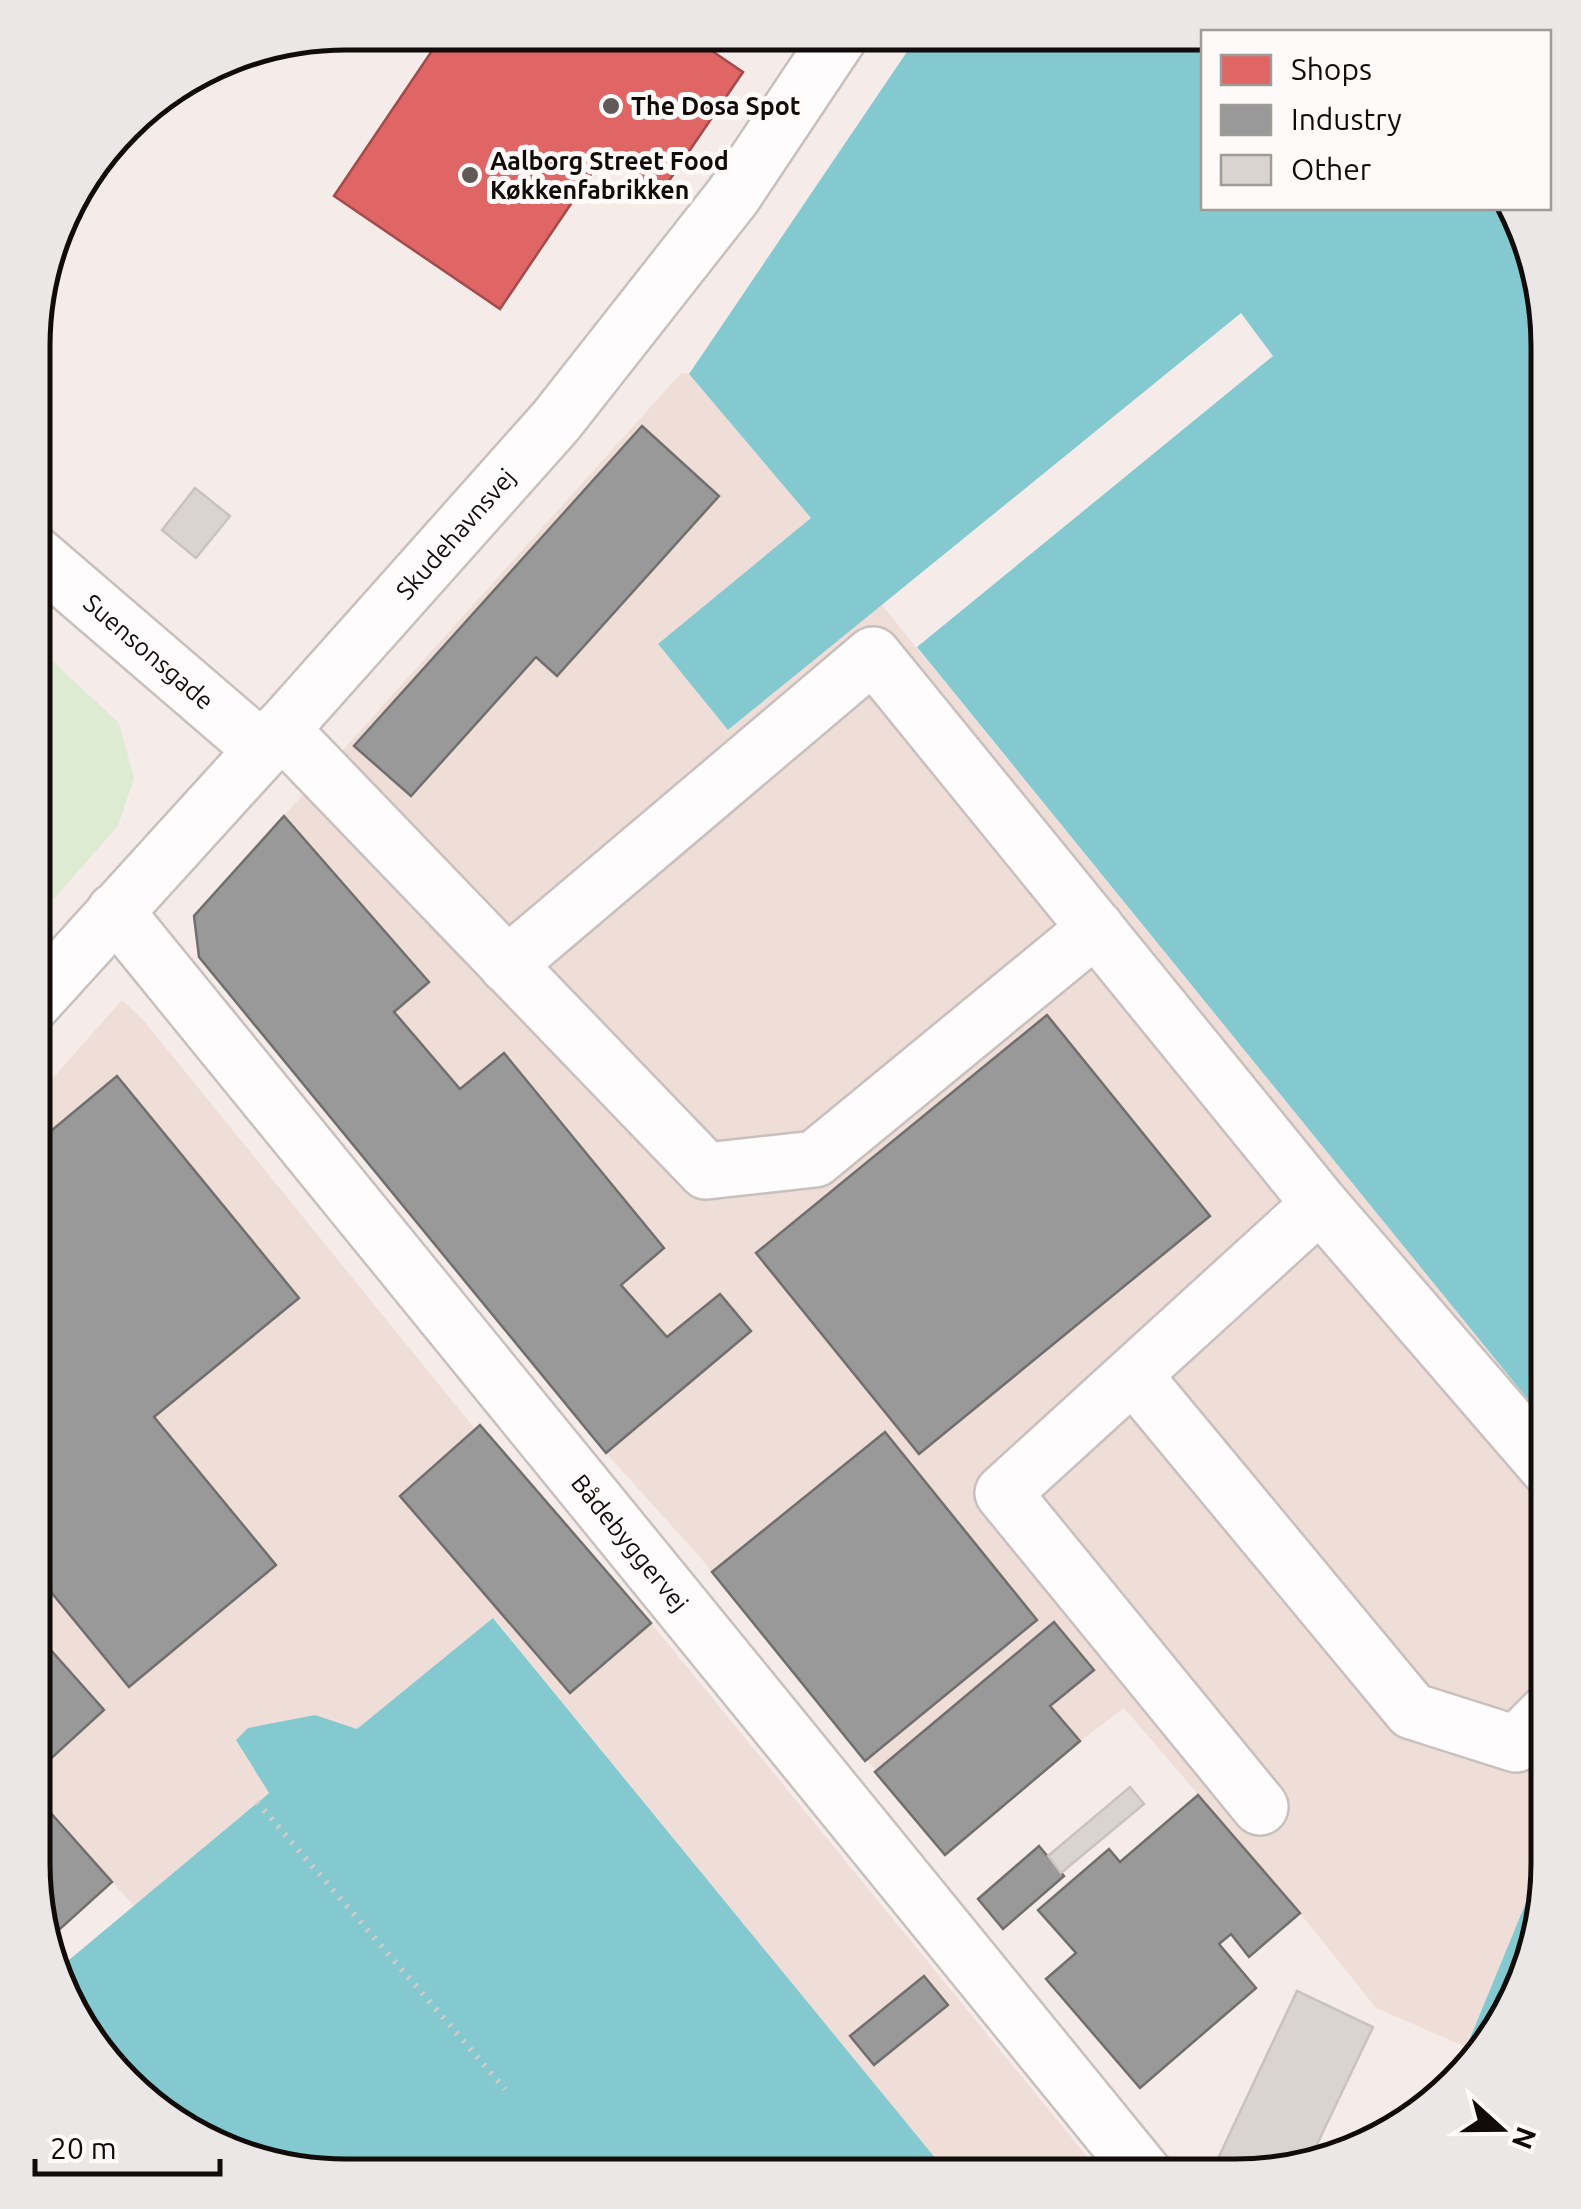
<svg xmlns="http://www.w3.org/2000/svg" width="1581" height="2209" viewBox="0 0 1581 2209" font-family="Ubuntu,sans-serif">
<rect width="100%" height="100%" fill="#f5ece9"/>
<path fill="#efddd7" d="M681 373 689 374 811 518 658 645 729 730 881 604 1548 1424V1849L1466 2047 1376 2008 1300 1913 1124 1708 1080 1741 945 1855 699 1556 606 1453 199 957 194 916Z
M122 1000 144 1021 475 1429 480 1425 651 1623 1103 2176H950L494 1618 357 1729 315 1715 236 1740 269 1792 134 1906 33 1793V1775L104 1710 33 1630 34 1099Z"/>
<path fill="#ddebd2" d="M35 645 119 723 134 778 118 826 34 921Z"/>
<path fill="#84c9cf" d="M919 34 1203 35 1204 208H1516L1548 346V1424L917 647 1273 356 1241 313 728 730 658 644 811 518 689 374Z
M493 1618 950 2176 306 2174 156 2112 65 2001 57 1970 269 1793 236 1740 248 1728 315 1715 357 1729Z
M1548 1849V1884L1495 2038 1456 2072Z"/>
<path fill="#e06666" stroke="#a24b4a" stroke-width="2.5" d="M444 33 687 34 743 72 660 194 604 155 500 309 334 196Z"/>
<path fill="#999" stroke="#706f6e" stroke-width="2.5" d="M642 426 719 496 557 676 536 657 411 796 354 746Z
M284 816 429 982 394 1012 460 1089 504 1053 664 1248 621 1285 667 1337 720 1294 751 1331 606 1453 199 957 194 916Z
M1047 1015 1210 1216 919 1454 756 1253Z
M117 1076 299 1298 154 1417 276 1565 129 1687 33 1570 34 1145Z
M480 1425 651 1623 570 1693 400 1496Z
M885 1432 1037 1620 865 1761 712 1572Z
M1054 1622 1094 1670 1050 1706 1080 1741 945 1855 875 1772Z
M33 1630 104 1710 33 1775Z
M33 1793 112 1882 50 1938 33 1863Z
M1198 1795 1300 1913 1249 1957 1231 1934 1219 1944 1256 1988 1140 2088 1046 1979 1076 1953 1038 1910 1109 1849 1120 1862Z
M1039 1846 1064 1876 1003 1929 978 1899Z
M924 1976 948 2005 874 2065 850 2036Z"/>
<path fill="#dad4d1" stroke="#c9c2c0" stroke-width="2.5" d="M195 488 230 516 196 558 162 530Z
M1130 1787 1144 1804 1061 1873 1048 1856Z
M1297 1991 1373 2027 1310 2159 1238 2176 1215 2165Z"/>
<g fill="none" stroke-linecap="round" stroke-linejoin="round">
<g stroke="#c7c0be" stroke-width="60">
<g id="minor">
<path id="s1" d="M35 554 263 750"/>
<path d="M281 729 706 1171 815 1159 1096 928"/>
<path id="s2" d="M115 911 1146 2176"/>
<path d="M507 965 873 655 1320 1204 1003 1493 1260 1807"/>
<path id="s3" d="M34 1002 263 750 556 421 733 196 841 34"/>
<path d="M1320 1204 1548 1468"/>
<path d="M1134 1376 1412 1711 1516 1744 1548 1712"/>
</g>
</g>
<path stroke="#cfcccb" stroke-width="6" stroke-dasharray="2.5 8" stroke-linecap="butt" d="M257 1802 505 2089"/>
<use href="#minor" stroke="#fefcfc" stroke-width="55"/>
</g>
<g fill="#615a58" stroke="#fefaf9" stroke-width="4">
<circle cx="611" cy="106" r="10"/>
<circle cx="470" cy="175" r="10"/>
</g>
<g text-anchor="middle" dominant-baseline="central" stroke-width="10" stroke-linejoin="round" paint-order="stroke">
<g font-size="25" font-weight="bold" fill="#110c0a" stroke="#fefaf9" text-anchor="start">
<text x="631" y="106">The Dosa Spot</text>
<text x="490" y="161">Aalborg Street Food<tspan x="490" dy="29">Køkkenfabrikken</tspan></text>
</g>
<g font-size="25" fill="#110c0a" stroke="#fefaf9">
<text stroke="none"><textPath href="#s3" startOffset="630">Skudehavnsvej</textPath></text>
<text stroke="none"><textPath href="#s1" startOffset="150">Suensonsgade</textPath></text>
<text stroke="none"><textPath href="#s2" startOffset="815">Bådebyggervej</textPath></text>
</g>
</g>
<path d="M0 0H1581V2209H0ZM346 50H1235A296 296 0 0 1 1531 346V1863A296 296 0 0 1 1235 2159H346A296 296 0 0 1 50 1863V346A296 296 0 0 1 346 50Z" fill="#ebe7e6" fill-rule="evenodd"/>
<path fill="none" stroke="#110c0a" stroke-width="5" d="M346 50H1235A296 296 0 0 1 1531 346V1863A296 296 0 0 1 1235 2159H346A296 296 0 0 1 50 1863V346A296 296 0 0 1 346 50Z"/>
<rect x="1201" y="30" width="350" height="180" fill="#fefaf9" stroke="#9f9b99" stroke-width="2.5"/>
<rect x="1221" y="55" width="50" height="30" fill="#e06666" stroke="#9f9b99" stroke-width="2.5"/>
<text x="1291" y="80" font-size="30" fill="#110c0a">Shops</text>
<rect x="1221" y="105" width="50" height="30" fill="#999999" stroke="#9f9b99" stroke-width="2.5"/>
<text x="1291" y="130" font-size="30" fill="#110c0a">Industry</text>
<rect x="1221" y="155" width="50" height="30" fill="#dad4d1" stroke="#9f9b99" stroke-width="2.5"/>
<text x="1291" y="180" font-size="30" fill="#110c0a">Other</text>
<g transform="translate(1501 2129) rotate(111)" stroke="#fefaf9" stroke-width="8" paint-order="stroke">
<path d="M0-8L18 38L0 25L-18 38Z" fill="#110c0a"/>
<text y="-15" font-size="28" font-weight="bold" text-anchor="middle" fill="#110c0a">N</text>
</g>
<path d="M35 2159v15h185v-15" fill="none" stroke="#110c0a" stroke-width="5"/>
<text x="50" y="2159" font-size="30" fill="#110c0a" stroke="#fefaf9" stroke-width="8" paint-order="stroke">20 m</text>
</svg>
